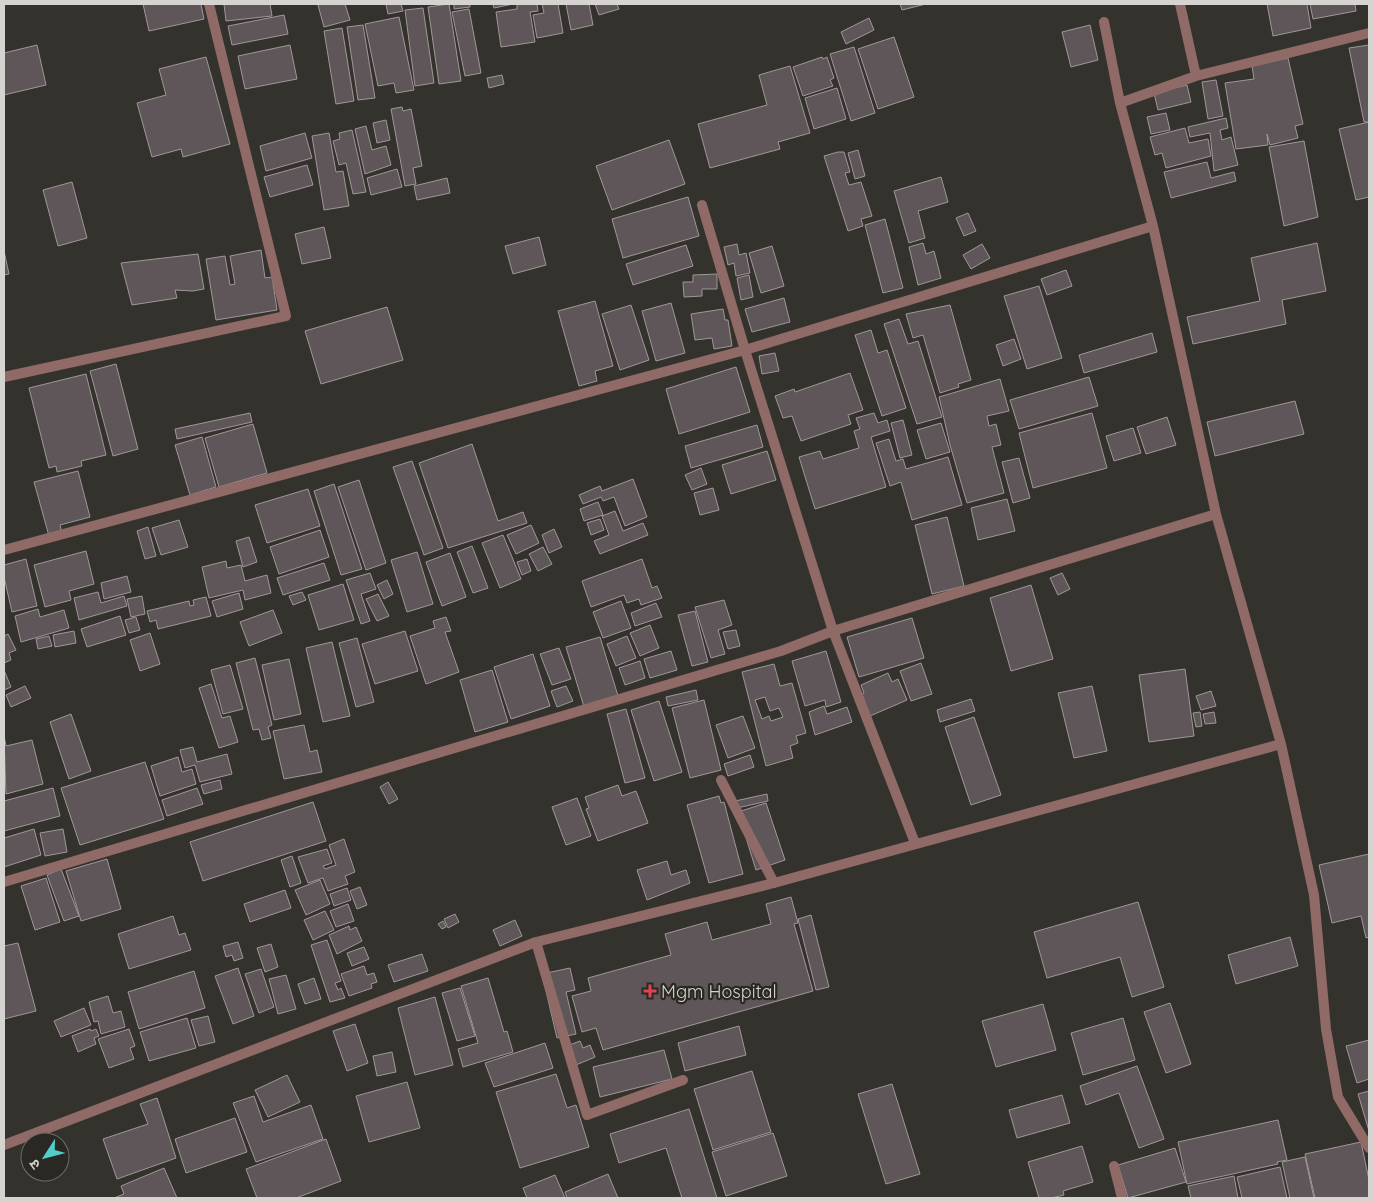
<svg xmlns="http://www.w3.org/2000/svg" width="1373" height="1202" viewBox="0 0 1373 1202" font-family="Quicksand,'Noto Sans Devanagari',sans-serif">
<rect width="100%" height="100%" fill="#34322c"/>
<path fill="#5e5658" stroke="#a0979a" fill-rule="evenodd" d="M143 4H201L204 19 149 31Z
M224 4H270L272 16 226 21Z
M322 4H345L350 20 324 27 318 5Z
M386 4H401L403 11 388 14Z
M449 4 461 81 439 84 428 7Z
M454 4H470V7L454 9Z
M493 4H513L494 8Z
M517 4H537L538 11 530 12 535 42 501 47 496 12 517 9Z
M542 4H558L563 33 537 38 533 15 544 13Z
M566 4H589L593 25 571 30Z
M595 4H617L619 9 599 15Z
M900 4H926L902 10Z
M1267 4H1307L1311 28 1273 36Z
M1310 4H1355L1356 11 1313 19Z
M423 8 434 83 415 86 405 10Z
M469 9 481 73 465 76 452 12Z
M284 15 288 34 232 45 228 26Z
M399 17 414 90 396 93 394 83 378 86 365 24Z
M869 18 874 30 846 44 841 32Z
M363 25 375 98 358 100 347 27Z
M1090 25 1098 60 1071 67 1062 32Z
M342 28 354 101 336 104 324 31Z
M894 37 914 97 878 109 858 49Z
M37 45 46 85 4 95V53Z
M290 45 297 79 245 89 238 56Z
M1369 45V122H1364L1349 48Z
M854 47 875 113 851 121 830 54Z
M206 57 230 144 183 157 181 149 152 157 137 103 166 95 159 69Z
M822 57 823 59 827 57 834 78 830 80 833 86 803 96 793 67Z
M1288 58 1303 124 1295 126 1298 138 1270 145 1267 134 1268 145 1236 149 1225 83 1254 79 1252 66Z
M790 66 810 133 778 142 780 149 710 168 698 124 767 105 759 75Z
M502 75 504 84 489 88 487 78Z
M1216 80 1223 116 1208 119 1202 82Z
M1187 85 1191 102 1158 110 1154 93Z
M837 88 846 119 814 129 805 98Z
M402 107 403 111 411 109 422 166 413 168 416 184 405 186 391 109Z
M1166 113 1170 130 1151 134 1147 117Z
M1226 118 1228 128 1220 130 1222 140 1231 137 1238 165 1214 171 1210 133 1190 137 1188 127Z
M386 120 390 140 377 143 373 123Z
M1369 122V197L1356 200 1339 129Z
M366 126 372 150 386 146 391 165 365 174 355 129Z
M1185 128 1189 143 1208 139 1211 156 1166 168 1162 153 1155 155 1150 137Z
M352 130 366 192 353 194 346 163 339 165 333 141 340 139 339 133Z
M305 133 312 158 266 171 260 146Z
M329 133 336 172 343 171 349 206 324 210 312 136Z
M669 140 685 184 612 210 596 166Z
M1304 141 1318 217 1284 226 1269 147Z
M858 150 865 176 855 179 848 153Z
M838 152H844L850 172 845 173 849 185 861 182 872 216 861 219 863 226 848 231 824 156Z
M1207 162 1211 178 1234 172 1236 181 1171 198 1164 172Z
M307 165 313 185 270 197 264 177Z
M397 169 402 187 371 195 367 178Z
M941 177 948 202 918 211 925 238 909 243 894 191Z
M447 178 450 193 417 200 414 186Z
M72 182 87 238 58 246 43 190Z
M688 197 699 236 623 258 612 219Z
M968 213 976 231 964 236 956 218Z
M885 219 903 288 883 293 865 225Z
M324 227 331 258 302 264 295 234Z
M539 237 546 265 513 274 505 246Z
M923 243 926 254 934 251 941 278 918 285 909 247Z
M1317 243 1326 291 1282 300 1286 324 1193 344 1187 317 1260 301 1251 258Z
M737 244 739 255 746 253 750 273 736 276 734 263 728 265 724 247Z
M982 244 990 258 971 269 963 255Z
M686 245 693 266 633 285 626 264Z
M772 246 784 286 761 293 749 253Z
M261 250 265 278 272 277 277 310 216 320 206 259 225 256 230 285 235 284 230 256Z
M4 251 9 274 4 275Z
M198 254 204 289 193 291 175 290 177 298 132 305 121 263Z
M1066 270 1072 286 1047 295 1041 279Z
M717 274V289H702V296L684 297 683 282H693V275Z
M749 275 753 297 741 300 737 278Z
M1039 286 1062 358 1027 369 1004 296Z
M784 298 790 322 752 332 745 309Z
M595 301 613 366 595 371 597 381 579 386 558 311Z
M671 303 685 353 656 361 642 311Z
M631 305 649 360 620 370 602 314Z
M950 305 971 380 958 384 959 387 940 393 923 335 913 338 906 314Z
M387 307 403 360 321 384 305 331Z
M723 309 725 320H728L732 346 714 349 712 338 695 340 691 314Z
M899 319 908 344 918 341 942 417 917 424 884 324Z
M871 330 878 353 887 350 906 408 882 416 855 335Z
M1152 333 1157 352 1084 373 1079 355Z
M1014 339 1021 359 1003 366 996 345Z
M775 353 779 371 762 374 759 356Z
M116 364 138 449 113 456 90 371Z
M736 367 750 412 679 434 666 389Z
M850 373 863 410 848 415 851 424 801 441 792 416 783 418 775 396 794 389 795 392Z
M86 374 106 455 81 461 82 466 57 472 56 466 49 468 29 388Z
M1089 377 1098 406 1019 429 1010 400Z
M1000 379 1009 411 987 416 989 426 996 424 1001 445 992 447 1004 493 967 503 950 445 939 397Z
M1295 401 1304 434 1215 456 1207 422Z
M250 413 252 422 177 439 175 429Z
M874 413 878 423 887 420 890 431 871 437 886 487 815 509 799 457 820 451 823 459 859 448 854 431 860 429 856 418Z
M1092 413 1107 468 1033 488 1019 433Z
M1167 417 1176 445 1146 454 1137 427Z
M903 420 912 455 900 458 891 423Z
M941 423 950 452 926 459 917 430Z
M253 424 267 473 219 487 205 438Z
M757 425 763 447 691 468 685 446Z
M1133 428 1141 453 1114 461 1106 436Z
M202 437 216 487 190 495 175 445Z
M889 439 896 461 903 459 906 469 948 457 962 505 912 520 901 482 890 486 876 443Z
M472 444 498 521 523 512 527 523 448 548 419 463Z
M767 451 776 480 731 494 722 465Z
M1019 458 1030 498 1013 503 1002 462Z
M412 461 443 548 424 555 393 467Z
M701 468 707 484 692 490 685 475Z
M78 471 90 517 60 525 62 533 49 536 34 482Z
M633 479 647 517 625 526 614 497 603 501 601 497 583 504 579 495 600 486 602 491Z
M359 480 386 563 366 570 338 487Z
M334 484 362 569 341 575 314 491Z
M713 488 719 510 700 515 694 493Z
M308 489 320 526 267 543 255 505Z
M1007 499 1015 531 978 540 971 508Z
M598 502 603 515 584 521 580 509Z
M615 511 623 531 643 523 648 535 600 554 594 541 609 535 602 516Z
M947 517 964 586 932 594 915 525Z
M600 519 604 530 591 535 587 523Z
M179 520 188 547 161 555 152 528Z
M531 525 539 543 516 554 507 535Z
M148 527 156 556 145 559 137 531Z
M554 529 562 547 549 553 542 535Z
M320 530 329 557 279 574 270 547Z
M503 535 521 579 500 588 482 543Z
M249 537 257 562 243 567 236 541Z
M472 546 488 588 473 593 457 552Z
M543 547 552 564 538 571 529 554Z
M86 551 94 584 69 591 71 600 45 607 34 565Z
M417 552 433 604 407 612 391 560Z
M450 553 466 597 442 606 426 562Z
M26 559 37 606 12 612 4 577V565Z
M527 559 531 571 522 575 517 562Z
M642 559 652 588 657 586 662 598 641 605 639 599 627 603 624 595 591 607 582 581Z
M226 561 227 568 241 565 245 581 267 575 271 593 245 600 243 590 209 598 202 567Z
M324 563 330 580 283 595 277 578Z
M370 573 376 589 361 594 370 621 361 624 346 580Z
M1062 573 1070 589 1058 595 1050 578Z
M127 576 131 592 104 599 101 583Z
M387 580 393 594 384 599 377 585Z
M343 584 354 620 319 630 308 595Z
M1031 585 1053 659 1011 671 990 598Z
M98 592 101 603 124 596 127 606 79 620 74 598Z
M302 592 306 600 293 605 289 596Z
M239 593 243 609 217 617 212 601Z
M378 594 389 616 377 621 366 599Z
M142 596 145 614 131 617 127 599Z
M206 597 211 616 158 629 156 620 150 622 147 611 189 601 190 606 194 605 193 600Z
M724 600 732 625 718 630 725 654 711 658 695 607Z
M621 601 631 628 603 638 593 612Z
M656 603 662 617 635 626 631 613Z
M38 609 40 617 64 610 69 628 21 642 15 616Z
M273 610 282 633 249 646 240 622Z
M695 611 708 662 692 666 678 615Z
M120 616 126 635 87 647 81 629Z
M136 617 140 630 129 633 125 620Z
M446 617 451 631 445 632 459 672 426 684 410 636 435 628 433 621Z
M912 618 924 658 859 677 847 637Z
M650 625 659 648 640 656 630 633Z
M736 630 740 646 728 649 723 632Z
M74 631 76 643 55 647 53 635Z
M405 631 418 671 375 684 362 644Z
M150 633 160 664 140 671 130 640Z
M8 634 16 650 9 653 11 660 4 663V636Z
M49 636 52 646 38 649 36 639Z
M627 636 636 658 616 666 607 644Z
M600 637 618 696 584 707 566 647Z
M357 638 374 702 356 707 339 643Z
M332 642 350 716 323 722 306 648Z
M559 648 571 679 552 685 540 654Z
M671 651 677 670 650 678 644 659Z
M826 651 841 702 826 707 825 700 805 706 792 661Z
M533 654 550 706 511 719 494 667Z
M255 658 272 725 268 727 271 738 262 740 259 729 253 730 236 663Z
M289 659 301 714 274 720 262 665Z
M640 661 645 678 625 685 619 668Z
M921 663 932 694 911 701 900 671Z
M774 664 780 686 792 683 806 733 796 736 798 743 790 746 793 758 766 766 742 672ZM765 697 770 711 779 708 783 717 771 721 769 716 762 719 755 700Z
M230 665 243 709 223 714 211 670Z
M1185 669 1194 736 1149 742 1139 675Z
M4 670 11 687 4 690Z
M492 670 508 722 475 732 460 680Z
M888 673 892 682 898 679 907 700 870 716 860 695 864 693 861 685Z
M211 684 222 718 230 716 238 742 219 748 199 688Z
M25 686 31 698 11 707 6 695Z
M566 686 573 701 557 707 551 691Z
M1092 686 1107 751 1074 758 1058 693Z
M696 690 698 700 668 706 666 697Z
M1211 691 1216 706 1201 710 1196 696Z
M971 699 975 711 940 722 937 710Z
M704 700 721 770 690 778 672 708Z
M659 701 682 772 654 781 631 710Z
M824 706 827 714 847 707 852 722 815 735 809 712Z
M626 709 645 778 625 783 607 714Z
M1200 712 1202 726 1196 727 1193 713Z
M1214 712 1216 723 1205 724 1203 714Z
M71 714 91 771 69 779 50 722Z
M743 716 755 748 728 758 716 725Z
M974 717 1001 795 971 805 945 727Z
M304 725 310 752 317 750 322 772 284 779 273 731Z
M4 736 6 746 32 740 43 784 6 794Z
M193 747 197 762 227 754 232 774 200 782 195 765 185 768 180 750Z
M750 755 754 767 728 776 724 764Z
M178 757 182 772 192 769 196 784 160 796 151 766Z
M145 762 164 819 80 845 61 788Z
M220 780 222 789 204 794 201 785Z
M388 782 398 799 389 804 380 787Z
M618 785 622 796 636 791 648 823 598 841 586 809 589 808 585 797Z
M53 788 60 816 4 831V801Z
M197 788 203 804 167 816 162 800Z
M767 794 768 801 737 808 735 801Z
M719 796 721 803 724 802 743 874 709 883 687 805Z
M577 798 591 836 566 845 552 807Z
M313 802 326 841 203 881 190 842Z
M766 803 785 860 756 870 738 812Z
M34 829 41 855 4 867V838Z
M63 829 67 852 45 856 40 833Z
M344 839 355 872 345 876 348 884 328 891 323 878 308 883 298 857 327 849 332 863 323 866 325 869 336 865 329 845Z
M1369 854V937L1366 938 1361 916 1332 923 1319 865Z
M292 856 301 883 290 887 281 860Z
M107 859 121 909 81 921 66 871Z
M667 861 671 875 686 870 690 883 647 900 637 870Z
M61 869 79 916 64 921 47 875Z
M46 878 60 922 35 930 21 886Z
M320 880 330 904 306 915 295 890Z
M360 887 367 905 357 909 350 891Z
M347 888 351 900 334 906 330 894Z
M285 890 291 908 250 922 244 904Z
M791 897 798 923 794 924 813 991 603 1050 596 1028 582 1032 572 996 591 991 588 978 671 955 665 934 707 922 712 940 771 924 766 904Z
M1138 902 1164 987 1132 997 1120 957 1047 978 1034 932Z
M348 904 354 921 336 927 330 911Z
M325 911 334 930 313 940 304 920Z
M455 914 459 922 448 928 444 919Z
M811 915 829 987 816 990 798 919Z
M173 916 179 935 185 933 191 950 129 969 118 934Z
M515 920 522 936 500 946 493 930Z
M443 921 446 927 442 929 438 924Z
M349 926 350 930 356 927 362 941 337 954 329 935Z
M1290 937 1298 966 1236 984 1228 955Z
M327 940 341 981 335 983 338 990 341 988 345 998 330 1002 311 945Z
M238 942 243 958 234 961 232 955 226 957 223 946Z
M18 943 36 1011 4 1019V946Z
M271 944 278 967 265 972 257 948Z
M364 947 369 959 352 966 347 953Z
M422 954 428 971 394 982 388 965Z
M364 966 367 975 374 973 377 982 371 984 372 988 349 996 341 974Z
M238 968 254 1016 233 1024 215 976Z
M570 968 575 990 566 992 576 1034 557 1038 542 974Z
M261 969 274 1007 259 1013 245 974Z
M194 971 205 1008 139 1029 128 992Z
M286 975 296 1009 278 1014 269 979Z
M314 978 321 999 305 1004 298 984Z
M488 978 504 1032 507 1031 513 1052 463 1067 458 1049 478 1043 461 986Z
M460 988 475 1036 457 1041 442 993Z
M108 996 113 1013 121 1011 125 1027 101 1034 98 1021 94 1022 89 1002Z
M435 997 453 1065 415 1075 398 1008Z
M1170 1003 1191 1064 1166 1073 1144 1012Z
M1043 1004 1056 1050 996 1067 982 1021Z
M84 1008 91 1025 61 1037 54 1021Z
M208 1016 215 1042 199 1046 191 1020Z
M187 1018 196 1048 149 1061 140 1032Z
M1123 1018 1135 1060 1083 1075 1071 1033Z
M355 1024 368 1063 347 1071 333 1031Z
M739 1026 746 1055 685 1071 678 1043Z
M90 1029 91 1031 96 1029 99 1036 94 1038 96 1044 78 1052 72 1036Z
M129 1029 135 1046 130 1048 134 1059 109 1068 98 1039Z
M1369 1040V1079L1357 1083 1346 1046Z
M580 1041 583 1048 590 1045 595 1057 576 1065 567 1046Z
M545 1043 553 1068 494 1087 485 1063Z
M664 1050 672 1079 600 1097 593 1067Z
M392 1052 396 1072 377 1076 373 1056Z
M1137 1066 1164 1139 1139 1148 1119 1093 1086 1105 1080 1086Z
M752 1071 771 1132 713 1150 694 1089Z
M556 1074 567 1108 576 1105 589 1147 520 1168 496 1092Z
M287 1075 300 1102 268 1117 255 1090Z
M407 1082 420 1128 369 1142 356 1096Z
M892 1084 920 1174 886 1184 858 1094Z
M1369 1091V1131L1358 1094Z
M1062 1095 1070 1123 1017 1138 1009 1110Z
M254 1096 263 1122 311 1105 323 1139 256 1162 233 1103Z
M157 1098 176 1158 117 1179 103 1139 148 1124 140 1104Z
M689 1109 717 1198H682L666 1148 619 1163 610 1134Z
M235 1118 247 1152 186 1173 175 1139Z
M1278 1120 1287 1160 1277 1162 1278 1164 1187 1184 1178 1142Z
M773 1133 787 1176 726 1196 712 1152Z
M326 1139 341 1181 296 1198H257L246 1169Z
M1361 1142 1369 1180V1198H1315L1305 1154Z
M1082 1146 1093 1182 1063 1191 1064 1195 1051 1198H1039L1028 1162Z
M1175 1148 1186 1182 1128 1198 1118 1165Z
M1305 1157 1314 1198H1290L1282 1162Z
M1280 1167 1287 1198H1242L1237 1177Z
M164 1168 177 1198H114L124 1194 121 1186Z
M608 1174 618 1198H567L565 1192Z
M555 1175 565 1198H527L523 1188Z
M1234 1176 1238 1198H1191L1188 1186Z"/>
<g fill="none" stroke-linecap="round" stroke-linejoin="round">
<path stroke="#906a66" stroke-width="10" d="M1180 4 1196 76
M1120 103 1196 76 1369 33
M702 205 745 350 833 631 915 843
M4 377 286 316 209 4
M4 550 745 350 1153 226
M1281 744 1314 895 1326 1029 1338 1097 1369 1148
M721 780 774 883
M4 882 781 651 833 631 1216 514
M536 942 587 1115 683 1080
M4 1145 536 942 774 883 1281 744 1216 514 1153 226 1120 103 1104 22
M1114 1166 1122 1198"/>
</g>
<path fill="#e0444e" stroke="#2a2822" stroke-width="2" d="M647.5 983.5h5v5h5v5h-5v5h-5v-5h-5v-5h5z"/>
<g text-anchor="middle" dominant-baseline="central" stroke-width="4.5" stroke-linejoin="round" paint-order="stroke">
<g font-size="18" fill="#d5d4d0" stroke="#2a2822" text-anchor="start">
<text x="661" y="991">Mgm Hospital</text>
</g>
</g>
<rect width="1373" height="1202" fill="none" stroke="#d5d4d0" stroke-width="10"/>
<g transform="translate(45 1157) rotate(234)"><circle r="24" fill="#2a2822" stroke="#6e6d68"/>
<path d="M0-4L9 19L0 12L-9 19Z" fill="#53cdca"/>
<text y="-8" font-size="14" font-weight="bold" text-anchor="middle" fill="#d5d4d0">उ</text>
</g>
</svg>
